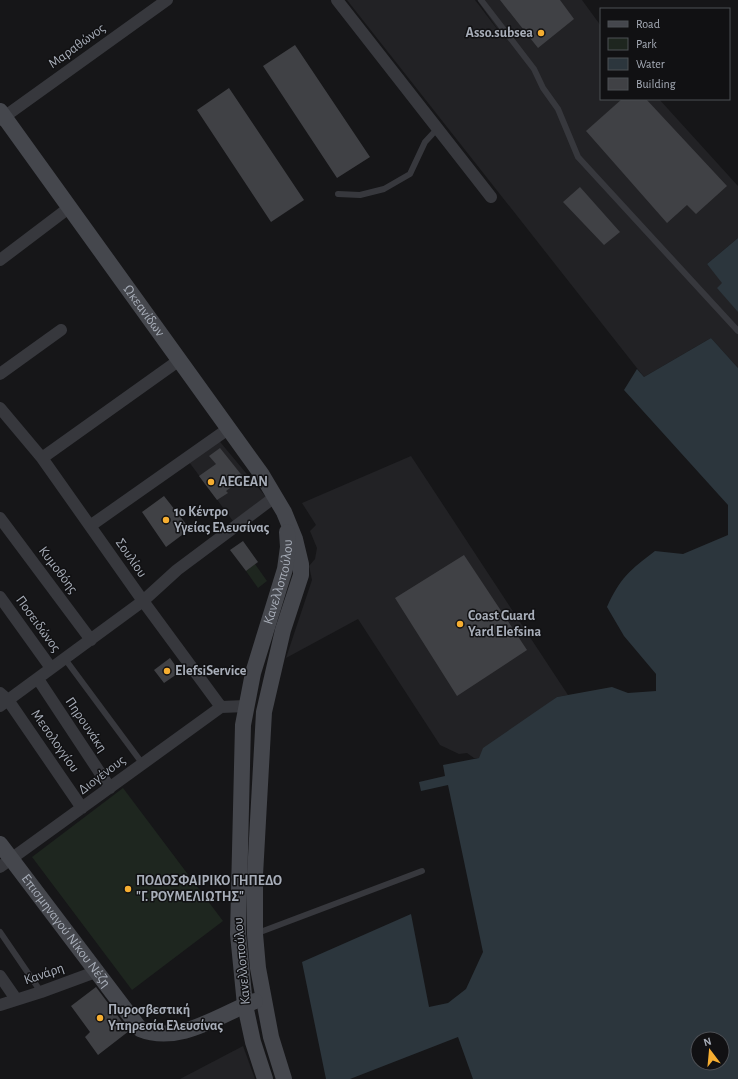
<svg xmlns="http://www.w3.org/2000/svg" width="738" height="1079" viewBox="0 0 738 1079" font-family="'Alegreya Sans',sans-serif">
<rect width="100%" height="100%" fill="#161618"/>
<path fill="#222225" d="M347 0H475L507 42 477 0H582L601 26V99H659L738 186V238L707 264 738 300V368L711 338 644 377Z
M216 437 266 497 233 521 186 458Z
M411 456 568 695 557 697 480 758H474L467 753 459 754 440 745 358 619 286 658 312 580 309 566 315 559 317 548 310 531 316 525 302 503Z
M243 1046 255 1079H180Z"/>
<path fill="#1e261f" d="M255 564 267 581 258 588 246 571Z
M123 788 223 921 132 990 32 857Z"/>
<path fill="#2c363d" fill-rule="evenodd" d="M738 238V312L717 288 722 283 707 264Z
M711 338 738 368V1079H473L458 1037 350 1079H326L302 962 411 914 429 1007 448 1003 466 989 483 952 448 785 421 791 419 782 445 776 443 765 479 758 483 748 557 697 612 687 628 693 656 691V674L624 636 607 607C620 578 630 570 655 551L683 554 728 535V505L624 390 637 369 644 377ZM698 1039H722V1063H698Z"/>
<path fill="#404145" d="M500 0H560L574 19 538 48Z
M295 45 370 157 337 178 263 66Z
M229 88 304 200 271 222 197 110Z
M622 99H646L727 186 696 214 687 205 667 223 586 131Z
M580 187 620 232 604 245 563 202Z
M220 448 244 478 226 491 228 493 217 500 199 476 216 464 209 456Z
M164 496 190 529 166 547 142 512Z
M243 541 258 562 246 571 230 550Z
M464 555 527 650 457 696 395 598Z
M170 658 180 672 164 683 154 670Z
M96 987 129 1031 98 1055 85 1037 90 1032 71 1006Z"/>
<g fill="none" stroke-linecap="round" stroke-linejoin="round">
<path stroke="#37383d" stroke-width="6" d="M481 0 534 69 543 88 558 109 578 157 738 331
M338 194 360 195 384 189 410 174 425 142 438 128
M65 659 142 763
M0 932 41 992
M255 934 422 871"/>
<path stroke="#37383d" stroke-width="12" d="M337 0 491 197
M0 120 167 0
M0 260 70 207
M0 374 61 330
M0 408 42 458 143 601 221 707 246 706
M42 458 178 361
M0 518 91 640
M90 526 228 429
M0 597 51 668
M38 679 110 788
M0 693 8 700 82 808
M0 706 143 601 177 570 276 496
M0 867 221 707
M0 976 16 999
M0 1005 41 992 98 971"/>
<g stroke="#45474d" stroke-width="16">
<path id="s1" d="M0 111 262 475 284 512 295 539 301 564V575L283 630 264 712 255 875V934L258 968 271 1037 284 1079"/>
<path id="s2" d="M0 844 140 1029C179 1045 219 1015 255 1001"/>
<path id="s3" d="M265 1079 253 1042 245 1005 238 934 243 725 253 673 285 569 288 547 287 532"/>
</g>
</g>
<g fill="#f6ae31" stroke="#111113" stroke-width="1.5">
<circle cx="541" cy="33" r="4"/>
<circle cx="211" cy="482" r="4"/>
<circle cx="166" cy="520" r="4"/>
<circle cx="460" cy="624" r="4"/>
<circle cx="167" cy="671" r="4"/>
<circle cx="128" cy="889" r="4"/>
<circle cx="100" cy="1018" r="4"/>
</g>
<g text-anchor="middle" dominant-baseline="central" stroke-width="3" stroke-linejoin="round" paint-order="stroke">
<g font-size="14" font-weight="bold" fill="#a8aeb9" stroke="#111113" text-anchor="start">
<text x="533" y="33" text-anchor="end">Asso.subsea</text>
<text x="219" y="482">AEGEAN</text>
<text x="174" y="512">1ο Κέντρο<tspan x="174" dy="16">Υγείας Ελευσίνας</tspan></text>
<text x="468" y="616">Coast Guard<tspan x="468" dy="16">Yard Elefsina</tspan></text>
<text x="175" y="671">ElefsiService</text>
<text x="136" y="881">ΠΟΔΟΣΦΑΙΡΙΚΟ ΓΗΠΕΔΟ<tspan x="136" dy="16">"Γ. ΡΟΥΜΕΛΙΩΤΗΣ"</tspan></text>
<text x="108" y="1010">Πυροσβεστική<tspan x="108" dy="16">Υπηρεσία Ελευσίνας</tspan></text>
</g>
<g font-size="14" fill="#a8aeb9" stroke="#111113">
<text transform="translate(77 46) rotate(-36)">Μαραθώνος</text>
<text stroke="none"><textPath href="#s1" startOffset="246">Ωκεανίδων</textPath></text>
<text transform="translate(131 558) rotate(55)">Σουλίου</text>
<text transform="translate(58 570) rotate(53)">Κυμοθόης</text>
<text stroke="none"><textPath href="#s3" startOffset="505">Κανελλοπούλου</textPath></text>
<text transform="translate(38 624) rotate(54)">Ποσειδώνος</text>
<text transform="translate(86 725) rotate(56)">Πηρουνάκη</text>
<text transform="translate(55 741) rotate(55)">Μεσολογγίου</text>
<text transform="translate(102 775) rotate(-37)">Διογένους</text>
<text stroke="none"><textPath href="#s2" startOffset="109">Επισμηναγού Νίκου Νέζη</textPath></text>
<text transform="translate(242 961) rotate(-95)">Κανελλοπούλου</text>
<text transform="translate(44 974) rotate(-19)">Κανάρη</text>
</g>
</g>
<rect x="600" y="8" width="130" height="92" fill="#111113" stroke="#4d5055"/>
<rect x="608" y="21" width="20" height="6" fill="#45474d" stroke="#4d5055"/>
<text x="636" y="28" font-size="12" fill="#a8aeb9">Road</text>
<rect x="608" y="38" width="20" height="12" fill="#1e261f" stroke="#4d5055"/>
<text x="636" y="48" font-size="12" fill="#a8aeb9">Park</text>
<rect x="608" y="58" width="20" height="12" fill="#2c363d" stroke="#4d5055"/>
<text x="636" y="68" font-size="12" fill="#a8aeb9">Water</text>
<rect x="608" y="78" width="20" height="12" fill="#404145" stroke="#4d5055"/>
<text x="636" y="88" font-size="12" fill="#a8aeb9">Building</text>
<g transform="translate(710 1051) rotate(344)"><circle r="19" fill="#111113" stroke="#4d5055"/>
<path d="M0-3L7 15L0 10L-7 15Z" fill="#f6ae31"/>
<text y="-6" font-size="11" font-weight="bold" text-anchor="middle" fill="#a8aeb9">N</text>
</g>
</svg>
